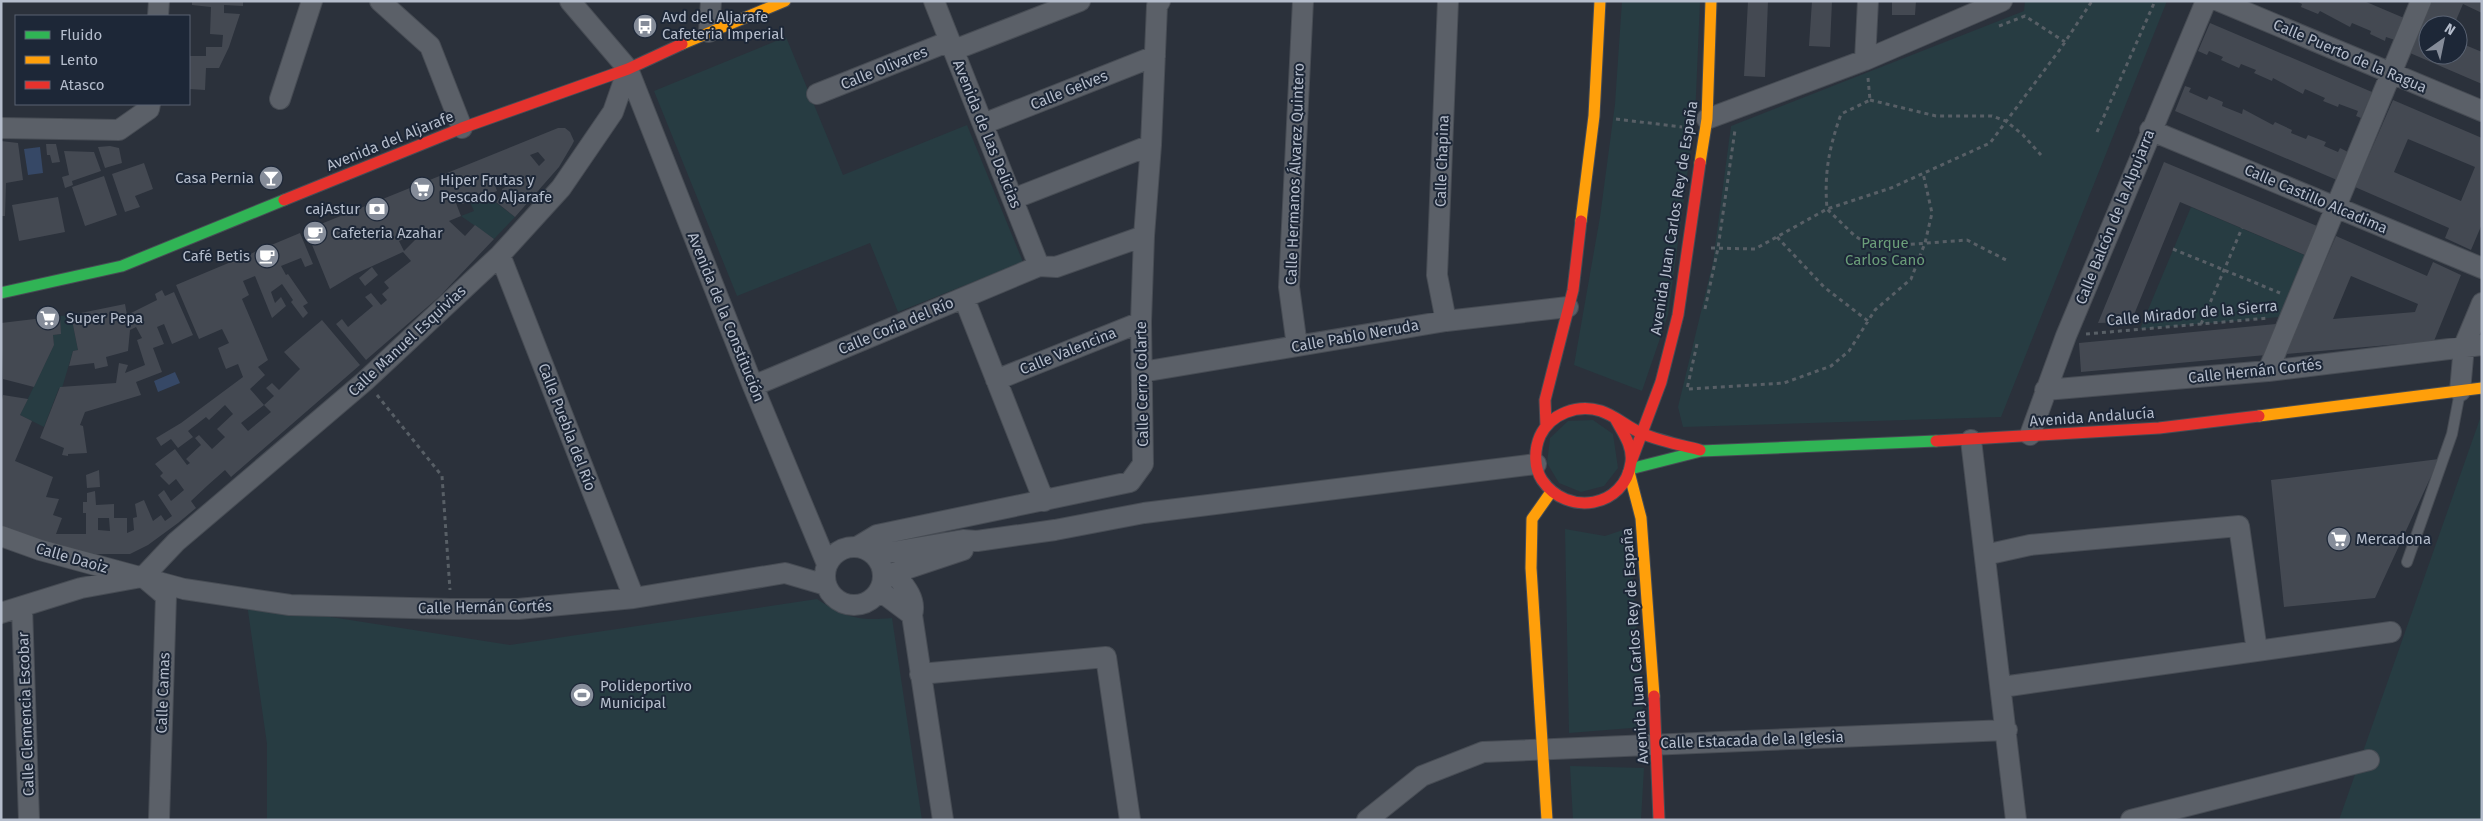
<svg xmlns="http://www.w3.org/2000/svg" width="2483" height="821" viewBox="0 0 2483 821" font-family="'Fira Sans',sans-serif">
<rect width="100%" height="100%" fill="#2b313b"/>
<path fill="#273c42" d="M1622 1H1700L1695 118 1668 315 1642 391 1574 365 1600 217 1615 104Z
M2025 1H2167L2001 417 1683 427 1678 407 1713 262 1731 126 2024 11Z
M786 37 843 175 967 125 1023 262 898 312 870 243 737 296 654 91Z
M486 195 515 217 494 239 461 216 474 211 470 202Z
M2191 207 2314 259 2290 316 2140 329Z
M71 315 78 350 73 351 62 388H59L44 427 20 415 54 345 53 335 61 334 60 316Z
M2482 413V820H2339Z
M1593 420 1613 434 1618 468 1604 486 1581 492 1559 483 1547 463 1550 438 1568 421Z
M1629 528 1644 727 1569 733 1565 529 1605 536Z
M817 599C846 618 858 621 892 618L922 820H267V744L247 604 510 645Z
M1570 766 1644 768 1641 820H1573Z"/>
<path fill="#364866" d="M40 147 43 173 28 175 24 149Z
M175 372 180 383 158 392 154 381Z"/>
<path fill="#444952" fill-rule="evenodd" d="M192 1H243V6L224 5V13L240 14 229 47 219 68H206L205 90 189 89V56H206V47H222L223 35 210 34 211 7 192 5Z
M1748 1H1768L1765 77 1744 76Z
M1812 1H1832L1830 47 1809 46Z
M1892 1H1916L1915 15H1892Z
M2296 1H2364L2404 18 2395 40 2386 37 2385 41 2370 34 2371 31 2352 23 2350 27 2320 11 2318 14 2301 7 2302 4Z
M2432 1H2482V13L2463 4 2454 25H2428V55H2458V42L2482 52V84L2410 53Z
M2210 23 2372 92 2361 118 2356 116 2358 111 2339 104 2338 107 2323 101 2325 98 2305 89 2303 94 2273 78 2272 81 2254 73 2256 70 2241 64 2239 68 2221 60 2223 57 2209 51 2207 55 2198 51Z
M2185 86 2191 88 2189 92 2207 100 2209 96 2223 102 2222 106 2242 114 2243 109 2273 125 2275 122 2292 130 2291 133 2306 139 2308 135 2326 142 2324 146 2338 152 2340 148 2348 152 2337 180 2175 111Z
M2393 100 2482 138V224L2471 250 2445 238 2449 228 2355 187ZM2408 139 2475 167 2461 201 2394 172Z
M558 128H565L570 132 574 141 572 145 559 167 515 217 496 202 502 194V189L509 185 497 177 493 179 497 191 462 204 459 196 454 198 461 216 449 221 465 236 475 225 494 239 440 296 366 360 336 324 342 319 348 327 373 306 365 297 371 293 381 305 387 300 382 294 389 288 384 282 411 261 403 252 355 274 330 289 306 230ZM538 152 545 160 539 166 530 155ZM418 233 420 235 404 251 399 241Z
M1 141 18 143 23 180 6 183 5 216H1Z
M46 144H56L60 162 52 163 50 155H47Z
M110 146 119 148 122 163 105 168 98 147Z
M64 151 94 152 101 171 72 181 73 185 65 188 62 177 69 175Z
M2164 162 2317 226 2305 255 2180 202 2131 322 2098 323Z
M144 163 153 189 135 196 140 207 125 212 112 174Z
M104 176 117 215 85 226 72 187Z
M58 197 65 232 19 241 12 205Z
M300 233 313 264 305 267 301 258 281 266 286 275 288 274 308 303 303 306 308 313 303 318 291 302 293 300 282 284 271 292 275 303 281 297 286 306 272 318 255 276 243 281 249 295 242 299 268 360 258 367 265 375 250 389 264 405 241 423 248 431 271 412 264 405 274 396 266 388 272 383 279 390 300 369 284 352 322 320 360 365 231 477 225 470 208 485 191 501 196 508 178 523 148 545 130 554H95L51 546 1 528V404L3 395 28 399 20 415 32 421 15 461 53 477 46 497 59 499 53 515 62 518 56 534H86V513H83V502H87V493L95 491 96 505 114 504V518H127V533L134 530 133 518 137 517 135 504 144 500 153 521 161 515 165 521 172 516 158 495 164 490 171 501 184 490 176 479 169 485 160 476 163 473 155 464 175 449 187 465 190 463 186 459 201 445 195 438 199 435 212 449 225 437 217 429 233 414 225 405 209 420 206 417 188 431 193 437 178 448 171 439 161 446 156 438 181 423 243 377 238 364 226 369 222 359 218 348 229 343 222 329 199 339 176 285ZM98 518H109L110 531 98 530Z
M2336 236 2427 276 2433 262 2461 275 2434 341 2285 354ZM2351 276 2418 304 2415 312 2333 319Z
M372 267 378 275 365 286 359 278Z
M162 290 165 296 174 292 193 335 172 344 164 324 157 327 164 344 153 348 162 372 136 382 141 395 85 412 80 425 83 426 87 453 68 454V456L62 455 64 448 40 438 60 387 116 383 119 363 128 365 125 373 145 365 137 340 142 338 136 327 130 330 128 351 106 357 108 366 95 369 94 363 69 366 73 351 78 350 71 315 125 304 127 315 157 300 155 294Z
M60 316 61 334 53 335 54 345 34 387 3 379 1 323Z
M2276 324 2266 355 2081 372 2079 343Z
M2439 459 2375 598 2284 607 2271 480Z
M99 470 100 487 87 488 86 475Z"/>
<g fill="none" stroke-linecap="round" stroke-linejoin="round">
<g stroke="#474c54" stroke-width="12">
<path id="lane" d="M2407 562 2452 434 2460 392"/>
</g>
<g stroke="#474c54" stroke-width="22">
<path id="street" d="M380 1 430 46 462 128
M570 1 628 69 753 386 827 564
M934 1 1039 266
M2219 1 2482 111
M158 16 159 1
M709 32 711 1
M954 50 1080 1
M1865 60 1868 1
M817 94 950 41
M280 99 312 1
M1707 119 1865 60 2002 1
M983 124 1155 56
M1 128 119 130 149 109 150 104
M2150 130 2482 268
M1013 199 1151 145
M500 255 634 598
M964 298 1044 501
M1446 321 1437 275 1448 1
M1297 346 1289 287 1303 1
M2268 371 2421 1
M1142 372 1446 321 1568 307
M996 380 1141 322
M753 386 1039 266 1056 267 1144 236
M2045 390 2268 371 2482 345
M2460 391 2464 346 2482 303
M2030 435 2066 336 2206 1
M1971 440 2016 820
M1 536 40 550 184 589 290 605 451 609H518L634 598 785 573 826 585
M825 576a29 29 0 1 1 58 0a29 29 0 1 1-58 0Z
M857 547 877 535 1130 482 1143 464 1141 322 1144 236 1151 145 1157 6 1160 1
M875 555 963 540 977 541 1055 530 1144 513 1536 464
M1985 555 2030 545 2239 526 2257 651
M894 573C904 585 917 599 912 615L943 820
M884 574 894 573 963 550
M143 577 176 542 365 381 500 255 561 188 613 112 628 69
M147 580 166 596 159 820
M880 591 912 615
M22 607 29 820
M1 613 81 588 136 578
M920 674 1106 657 1130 820
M2002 687 2391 632
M1367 820 1422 776 1483 752 2007 730
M2131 820 2369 760"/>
</g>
<g stroke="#474c54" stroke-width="13">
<path id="fast" d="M1 293 122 266 284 200
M1630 469 1701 451 1936 441"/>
</g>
<g stroke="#474c54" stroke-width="13">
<path id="slow" d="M682 44 785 1
M1700 163 1707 119 1711 1
M1581 221 1594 116 1600 1
M2259 416 2482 388
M1629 472 1641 518 1654 696
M1547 820 1531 568 1532 519 1551 492"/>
</g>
<g stroke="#474c54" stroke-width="13">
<path id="jam" d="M284 200 462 128 628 69 682 44
M1616 420C1623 433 1633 446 1631 462 1625 508 1567 517 1542 480 1534 468 1534 450 1540 436 1551 413 1578 404 1601 411 1616 416 1627 427 1641 433 1660 441 1680 445 1700 450
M1546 426 1545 400 1573 290 1581 221
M1936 441 2159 428 2259 416
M1631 462 1661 382 1678 315 1700 163
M1654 696 1659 820"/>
</g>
<path stroke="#585f66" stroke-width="3" stroke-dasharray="4 4" stroke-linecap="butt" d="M1999 26 2025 16 2065 42
M1868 78 1870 100 1841 114C1829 148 1824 173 1827 209L1855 236 1866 243 1902 245 1967 240 2006 260
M1870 100 1936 116H1992L2006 121 2023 135 2041 155
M1616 119 1682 127
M2097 132 2155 1
M1777 237 1824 287 1868 321
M1711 248 1755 249 1827 209 1891 188 1990 143 2061 48 2092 1
M2173 249 2280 293
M1705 309 1718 248 1735 130
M2201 324 2242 228
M2086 334 2269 318
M1697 344 1687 389 1784 383 1831 366 1849 351 1875 310 1911 279 1925 243 1932 213 1923 173
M377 395 442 476 450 590"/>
<use href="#lane" stroke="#5b6068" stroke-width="10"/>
<use href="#street" stroke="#5b6068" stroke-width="20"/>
<use href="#fast" stroke="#30b455" stroke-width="11"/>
<use href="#slow" stroke="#ff9f0a" stroke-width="11"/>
<use href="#jam" stroke="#e5322d" stroke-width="11"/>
</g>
<defs>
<g id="bus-disc" transform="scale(1.25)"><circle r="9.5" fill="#858c99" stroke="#1d2737"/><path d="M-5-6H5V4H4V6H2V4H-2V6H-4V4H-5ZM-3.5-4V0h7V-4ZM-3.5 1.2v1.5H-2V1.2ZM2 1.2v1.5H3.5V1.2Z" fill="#fff"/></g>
<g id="bar-disc" transform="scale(1.25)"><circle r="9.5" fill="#858c99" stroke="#1d2737"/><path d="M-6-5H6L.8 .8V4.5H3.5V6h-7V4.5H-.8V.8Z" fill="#fff"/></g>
<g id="supermarket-disc" transform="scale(1.25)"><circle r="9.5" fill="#858c99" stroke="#1d2737"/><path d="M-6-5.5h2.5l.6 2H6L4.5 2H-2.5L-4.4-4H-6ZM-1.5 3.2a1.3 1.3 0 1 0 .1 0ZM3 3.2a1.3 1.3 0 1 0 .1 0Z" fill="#fff"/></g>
<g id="bank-disc" transform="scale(1.25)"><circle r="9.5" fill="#858c99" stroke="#1d2737"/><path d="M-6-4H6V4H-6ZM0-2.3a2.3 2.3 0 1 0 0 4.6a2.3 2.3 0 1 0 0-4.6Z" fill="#fff"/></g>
<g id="cafe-disc" transform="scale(1.25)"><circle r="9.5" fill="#858c99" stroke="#1d2737"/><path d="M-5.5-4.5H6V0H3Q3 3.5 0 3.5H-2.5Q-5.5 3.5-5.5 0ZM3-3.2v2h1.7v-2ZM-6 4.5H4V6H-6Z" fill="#fff"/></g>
<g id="stadium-disc" transform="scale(1.25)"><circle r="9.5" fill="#858c99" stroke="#1d2737"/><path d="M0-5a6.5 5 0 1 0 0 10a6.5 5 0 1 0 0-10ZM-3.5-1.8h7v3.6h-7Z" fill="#fff"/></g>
</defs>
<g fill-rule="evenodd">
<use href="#bus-disc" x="645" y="26"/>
<use href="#bar-disc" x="271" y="178"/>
<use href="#supermarket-disc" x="422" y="189"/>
<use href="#bank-disc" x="377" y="209"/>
<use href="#cafe-disc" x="315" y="233"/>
<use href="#cafe-disc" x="267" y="256"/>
<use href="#supermarket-disc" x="48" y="318"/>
<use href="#supermarket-disc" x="2339" y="539"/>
<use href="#stadium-disc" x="582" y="695"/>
</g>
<g text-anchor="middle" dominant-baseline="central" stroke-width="4" stroke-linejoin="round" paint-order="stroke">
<g font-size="15" fill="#b5bdcc" stroke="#1d2737" text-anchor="start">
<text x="662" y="17">Avd del Aljarafe<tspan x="662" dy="17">Cafeteria Imperial</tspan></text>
<text x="254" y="178" text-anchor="end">Casa Pernia</text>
<text x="440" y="180">Hiper Frutas y<tspan x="440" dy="17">Pescado Aljarafe</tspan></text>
<text x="360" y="209" text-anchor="end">cajAstur</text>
<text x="332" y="233">Cafeteria Azahar</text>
<text x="250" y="256" text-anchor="end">Café Betis</text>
<text x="66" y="318">Super Pepa</text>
<text x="2356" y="539">Mercadona</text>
<text x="600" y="686">Polideportivo<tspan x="600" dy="17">Municipal</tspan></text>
</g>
<g font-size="15" fill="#b5bdcc" stroke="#1d2737">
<text transform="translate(2350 56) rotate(23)">Calle Puerto de la Ragua</text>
<text transform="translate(884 68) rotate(-22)">Calle Olivares</text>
<text transform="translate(1069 90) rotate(-22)">Calle Gelves</text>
<text transform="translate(987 134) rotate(68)">Avenida de Las Delicias</text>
<text transform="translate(390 141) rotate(-22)">Avenida del Aljarafe</text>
<text transform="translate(1442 161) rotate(-88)">Calle Chapina</text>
<text transform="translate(1295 174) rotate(-88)">Calle Hermanos Álvarez Quintero</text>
<text transform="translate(2316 199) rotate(23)">Calle Castillo Alcadima</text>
<text transform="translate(2115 217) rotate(-68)">Calle Balcón de la Alpujarra</text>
<text transform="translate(1674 218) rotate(-81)">Avenida Juan Carlos Rey de España</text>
<text transform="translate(2192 313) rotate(-5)">Calle Mirador de la Sierra</text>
<text transform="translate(726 317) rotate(68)">Avenida de la Constitución</text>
<text transform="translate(896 326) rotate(-23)">Calle Coria del Río</text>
<text transform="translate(1355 336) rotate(-10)">Calle Pablo Neruda</text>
<text transform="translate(407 341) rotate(-43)">Calle Manuel Esquivias</text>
<text transform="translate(1068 351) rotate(-22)">Calle Valencina</text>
<text transform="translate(2255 371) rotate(-6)">Calle Hernán Cortés</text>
<text transform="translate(1142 384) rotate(-91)">Calle Cerro Colarte</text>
<text transform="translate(2092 417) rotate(-4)">Avenida Andalucía</text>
<text transform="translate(567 427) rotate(69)">Calle Puebla del Río</text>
<text transform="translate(72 558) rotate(16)">Calle Daoiz</text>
<text transform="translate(485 607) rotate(-1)">Calle Hernán Cortés</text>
<text transform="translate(1635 646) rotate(-94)">Avenida Juan Carlos Rey de España</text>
<text transform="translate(163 693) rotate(-88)">Calle Camas</text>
<text transform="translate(26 714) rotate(-92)">Calle Clemencia Escobar</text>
<text transform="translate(1752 740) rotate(-2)">Calle Estacada de la Iglesia</text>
</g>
<g font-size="15" fill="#6b9e79" stroke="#1d2737">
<text x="1885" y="243">Parque<tspan x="1885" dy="17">Carlos Cano</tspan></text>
</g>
</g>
<rect width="2483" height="821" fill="none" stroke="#b5bdcc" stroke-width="5"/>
<rect x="15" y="15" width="175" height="90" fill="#1d2737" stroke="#5a6373"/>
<rect x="25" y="31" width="25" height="8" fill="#30b455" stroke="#5a6373"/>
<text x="60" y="40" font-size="15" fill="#b5bdcc">Fluido</text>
<rect x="25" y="56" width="25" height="8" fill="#ff9f0a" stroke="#5a6373"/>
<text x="60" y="65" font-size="15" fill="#b5bdcc">Lento</text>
<rect x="25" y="81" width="25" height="8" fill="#e5322d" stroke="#5a6373"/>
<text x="60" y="90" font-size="15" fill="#b5bdcc">Atasco</text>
<g transform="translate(2443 40) rotate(33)"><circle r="24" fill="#1d2737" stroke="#5a6373"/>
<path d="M0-4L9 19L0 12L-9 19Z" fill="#858c99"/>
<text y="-8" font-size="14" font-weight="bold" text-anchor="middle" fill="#b5bdcc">N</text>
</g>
</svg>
